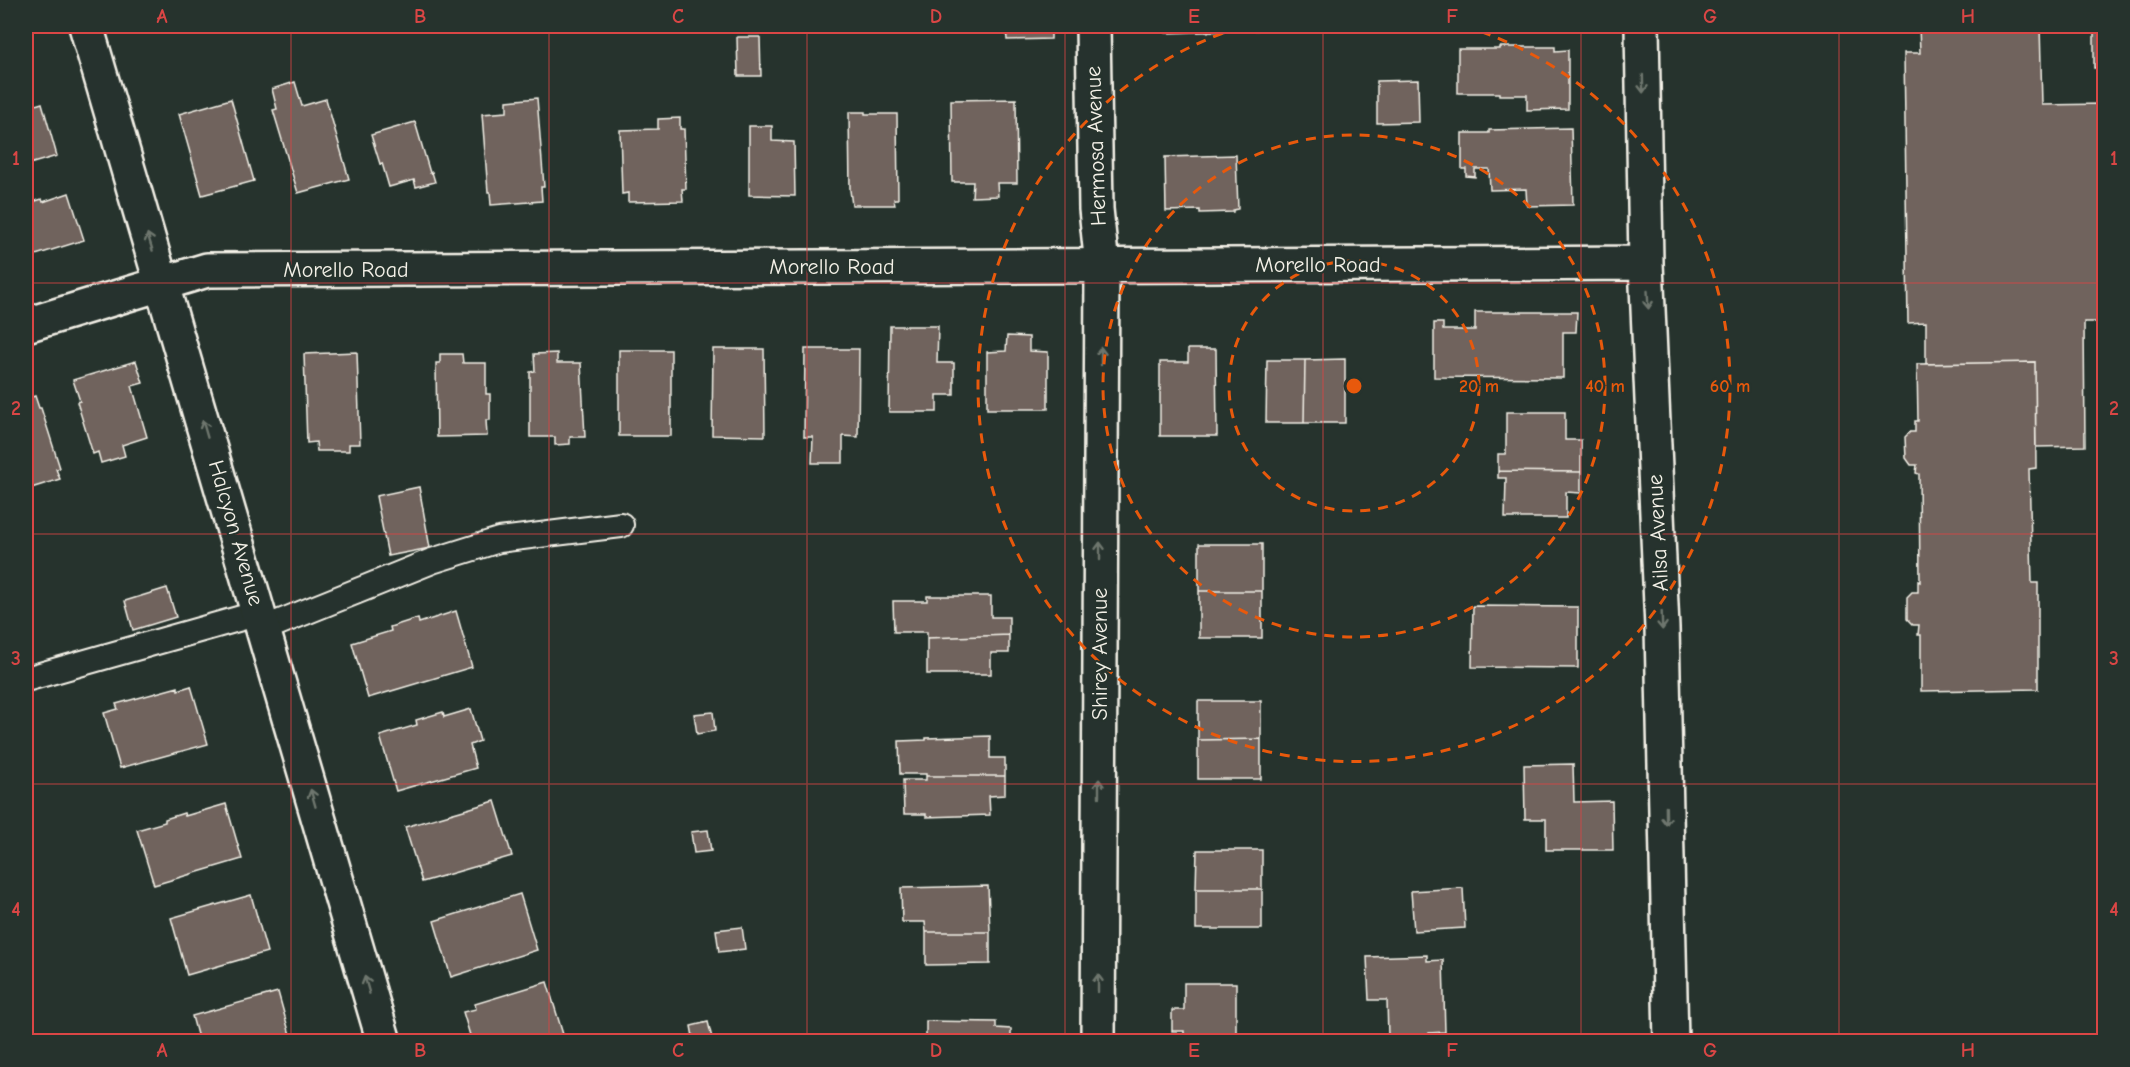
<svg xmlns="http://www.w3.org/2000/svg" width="2130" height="1067" viewBox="0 0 2130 1067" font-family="'Comic Neue',sans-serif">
<rect width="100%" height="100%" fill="#26332d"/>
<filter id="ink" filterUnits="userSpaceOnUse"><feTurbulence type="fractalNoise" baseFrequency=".0167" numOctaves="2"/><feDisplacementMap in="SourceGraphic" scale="12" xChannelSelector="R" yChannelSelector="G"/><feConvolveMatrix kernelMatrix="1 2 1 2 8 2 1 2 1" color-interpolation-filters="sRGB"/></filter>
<g filter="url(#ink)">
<path fill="#6f635d" stroke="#f4f1e8" stroke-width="1.5" d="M1006 26H1051V39L1007 40Z
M1166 26H1268V30L1166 33Z
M1919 26H2040L2042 105 2104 104V322H2084L2085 446 2036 447 2035 362 1926 364V322L1908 323 1904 53H1920Z
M2080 26H2104V68H2094V28L2081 29Z
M737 37H760L761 76H738Z
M1500 47H1555V51L1568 50V109L1527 110V95H1499V93H1458V49H1500Z
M1418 80 1419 122 1377 123V81Z
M295 82 302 106 326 99 349 179 298 193 273 110 277 109 272 89Z
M537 98 544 187H541L542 201 491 205 490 192H488L482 114 507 112V101Z
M231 99 254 181 202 195 179 114Z
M1016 99 1017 183H997L998 196 972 197 973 182H952L951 100Z
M42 103 57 156 26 165V108Z
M849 112H865V114H897L898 199H894L895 205H852L850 190Z
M680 118V129H684L686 189H682L683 201 628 202V193L622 194 620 130 658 129V119Z
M415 122 430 173 432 172 435 182 416 187 414 180 389 187 382 163 380 164 371 135Z
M749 126H772V141L794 142 795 196 749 195Z
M1571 128 1573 205 1527 206 1526 189 1490 190 1489 169H1475V177L1466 176V169H1462V133H1489V130Z
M1236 155 1238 209 1233 210V212L1200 213V210L1166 211 1165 157Z
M69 193 84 240 26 258V204L42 199 43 202Z
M1475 312H1577L1576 332H1563V378L1434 377V323H1443V330H1475Z
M890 326H938L937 363H954V395H937V412H889Z
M1007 336 1029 337V351L1048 352V409H987V352L1006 351Z
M713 349H764L765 436 712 435Z
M805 349H859L858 437 843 436V463H812L813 437H804Z
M1188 349H1216L1217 436H1160V362H1188Z
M619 350H671V436H619Z
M357 352 360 444H349V451H317L316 442 307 443 304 354Z
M557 353V363H581L585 437H570V444L555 445V437H530V372L535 371 534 354Z
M440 354H462L463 363H486V394H490V420H486L487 436 437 437 436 363H440Z
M1345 359V423H1304L1305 360Z
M1267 360H1305L1304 423H1266Z
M136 361 143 383 132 386 147 437 122 445 125 456 101 463 98 452 93 454 77 402 80 401 73 380Z
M2035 362 2036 468 2029 469 2032 583H2038V689L1921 691V635H1918L1919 625H1913L1907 619V597L1912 592H1918V581L1920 582 1919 474 1916 473 1917 465H1911L1906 458 1905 437 1910 432H1915V421H1918L1917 364Z
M35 396 39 408H41L60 468 56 469 60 479 28 489 26 482V399Z
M1506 412H1565V440H1581V472L1498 471V454H1506Z
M1498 471 1581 472V493L1566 492V518H1505L1506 478H1498Z
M419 487 430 548 388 556 376 496Z
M1199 544H1262V591H1199Z
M167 588 176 617 133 630 125 601Z
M1199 591H1262V638H1199Z
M927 596H991V617H1009V635L927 638V632H894L893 601H927Z
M1473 606 1578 607V668L1472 667Z
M456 611 472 667 368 698 352 643 391 631 390 627 418 618 419 623Z
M1009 635V653H991V674H927V638Z
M191 686 208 744 120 768 104 713 118 709 116 704 178 687V690Z
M1198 701H1261V739L1198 740Z
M471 709 480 741 470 745 476 768 396 791 380 736 417 725 416 720 443 712 444 717Z
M713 712 715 731 697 734 694 714Z
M990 736V758H1005V776H926V774H900L899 741 926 740V738Z
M1261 739V779H1198V740Z
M1573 764 1574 802 1612 801 1613 850H1546V819H1525L1524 765Z
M926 776H1005V795L989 796 990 815 926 817V814H904L903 780H926Z
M495 801 512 856 422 882 405 827Z
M226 804 242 859 154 885 137 830 165 822V819L184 813 185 816Z
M708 830 711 851 694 853 691 832Z
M1197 850H1262V889H1196Z
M988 886 990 932H926L925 922H902L901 888Z
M1463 888 1465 928 1414 931 1411 891Z
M1196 889H1262V929H1196Z
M520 894 537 950 451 977 434 921Z
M251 895 267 952 187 975 171 918Z
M742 927 745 949 719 952 716 930Z
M926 932H990V964L926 965Z
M1427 955V961L1443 960 1445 1032 1429 1033V1042H1377V1037L1388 1036 1387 1000H1369L1367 957Z
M547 982 565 1041 472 1042 463 1012 476 1009 475 1004Z
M1184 983H1236V1042H1184V1031H1172V1010H1184Z
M278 992 292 1042H199L192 1016Z
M926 1021 996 1022V1028L1011 1029V1042H926Z
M708 1022 713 1042H694L691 1026Z"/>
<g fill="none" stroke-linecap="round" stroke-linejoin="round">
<g stroke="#f4f1e8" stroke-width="28">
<path id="lane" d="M263 629 432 561 499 540 621 525
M26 679 259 613"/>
</g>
<g stroke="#f4f1e8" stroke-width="38">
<path id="street" d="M86 26 384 1042
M1093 26 1096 209 1102 266 1098 1042
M1642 26 1646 263 1662 628 1671 1042
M26 325 207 270 1646 263"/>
</g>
<use href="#lane" stroke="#26332d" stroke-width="24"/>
<use href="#street" stroke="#26332d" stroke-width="33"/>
</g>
<defs><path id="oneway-shaft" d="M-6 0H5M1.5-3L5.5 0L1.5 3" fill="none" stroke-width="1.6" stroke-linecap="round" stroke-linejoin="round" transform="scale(1.5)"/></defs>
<g stroke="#6e766e">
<use href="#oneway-shaft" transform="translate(1643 84) rotate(89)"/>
<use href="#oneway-shaft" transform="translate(150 242) rotate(-107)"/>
<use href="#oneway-shaft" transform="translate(1648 300) rotate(87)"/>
<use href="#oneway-shaft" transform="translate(1101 356) rotate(-90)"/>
<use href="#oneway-shaft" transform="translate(205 429) rotate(-106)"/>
<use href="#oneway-shaft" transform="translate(1100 551) rotate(-90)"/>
<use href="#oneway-shaft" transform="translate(1662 621) rotate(88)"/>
<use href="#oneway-shaft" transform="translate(1099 788) rotate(-90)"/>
<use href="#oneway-shaft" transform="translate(313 798) rotate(-106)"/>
<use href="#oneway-shaft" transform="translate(1666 816) rotate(89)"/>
<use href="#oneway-shaft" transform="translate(1098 983) rotate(-90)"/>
<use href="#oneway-shaft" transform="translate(367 985) rotate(-106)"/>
</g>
</g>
<path fill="none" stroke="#da4645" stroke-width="1.5" stroke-opacity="0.55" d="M291 26V1042M549 26V1042M807 26V1042M1065 26V1042M1323 26V1042M1581 26V1042M1839 26V1042M26 283H2104M26 534H2104M26 784H2104"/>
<g fill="none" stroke="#e8590c" stroke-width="3" stroke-dasharray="10 8">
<circle cx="1354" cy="386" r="125"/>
<circle cx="1354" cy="386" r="251"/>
<path d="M1464 26A376 376 0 1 1 1244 26"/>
</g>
<g text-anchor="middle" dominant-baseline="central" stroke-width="4.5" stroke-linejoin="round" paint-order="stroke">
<g font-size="22" fill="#f4f1e8" stroke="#26332d">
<text transform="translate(1096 146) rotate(-92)">Hermosa Avenue</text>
<text x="1318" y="265">Morello Road</text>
<text x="832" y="267">Morello Road</text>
<text x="346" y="270">Morello Road</text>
<text transform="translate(236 533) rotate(74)">Halcyon Avenue</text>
<text transform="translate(1658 533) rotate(-93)">Ailsa Avenue</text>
<text transform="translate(1100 654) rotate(-90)">Shirey Avenue</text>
</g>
</g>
<circle cx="1354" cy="386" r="9" fill="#e8590c" stroke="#26332d" stroke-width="3"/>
<g font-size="18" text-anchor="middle" font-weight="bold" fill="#e8590c" stroke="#26332d" stroke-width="4.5" stroke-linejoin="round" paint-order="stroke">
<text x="1479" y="392">20 m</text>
<text x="1605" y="392">40 m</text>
<text x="1730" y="392">60 m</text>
</g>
<rect width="2130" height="1067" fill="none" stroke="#26332d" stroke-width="66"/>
<rect x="33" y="33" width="2064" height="1001" fill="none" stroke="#da4645" stroke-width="2"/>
<g font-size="20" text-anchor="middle" font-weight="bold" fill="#da4645">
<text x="162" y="23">A</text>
<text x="420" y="23">B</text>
<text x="678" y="23">C</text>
<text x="936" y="23">D</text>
<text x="1194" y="23">E</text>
<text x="1452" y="23">F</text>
<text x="1710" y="23">G</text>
<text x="1968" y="23">H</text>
<text x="16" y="165">1</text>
<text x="2114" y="165">1</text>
<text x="16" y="415">2</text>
<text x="2114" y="415">2</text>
<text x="16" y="665">3</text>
<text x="2114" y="665">3</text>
<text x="16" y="916">4</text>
<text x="2114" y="916">4</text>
<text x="162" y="1057">A</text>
<text x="420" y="1057">B</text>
<text x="678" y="1057">C</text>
<text x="936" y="1057">D</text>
<text x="1194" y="1057">E</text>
<text x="1452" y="1057">F</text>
<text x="1710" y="1057">G</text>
<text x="1968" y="1057">H</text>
</g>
</svg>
